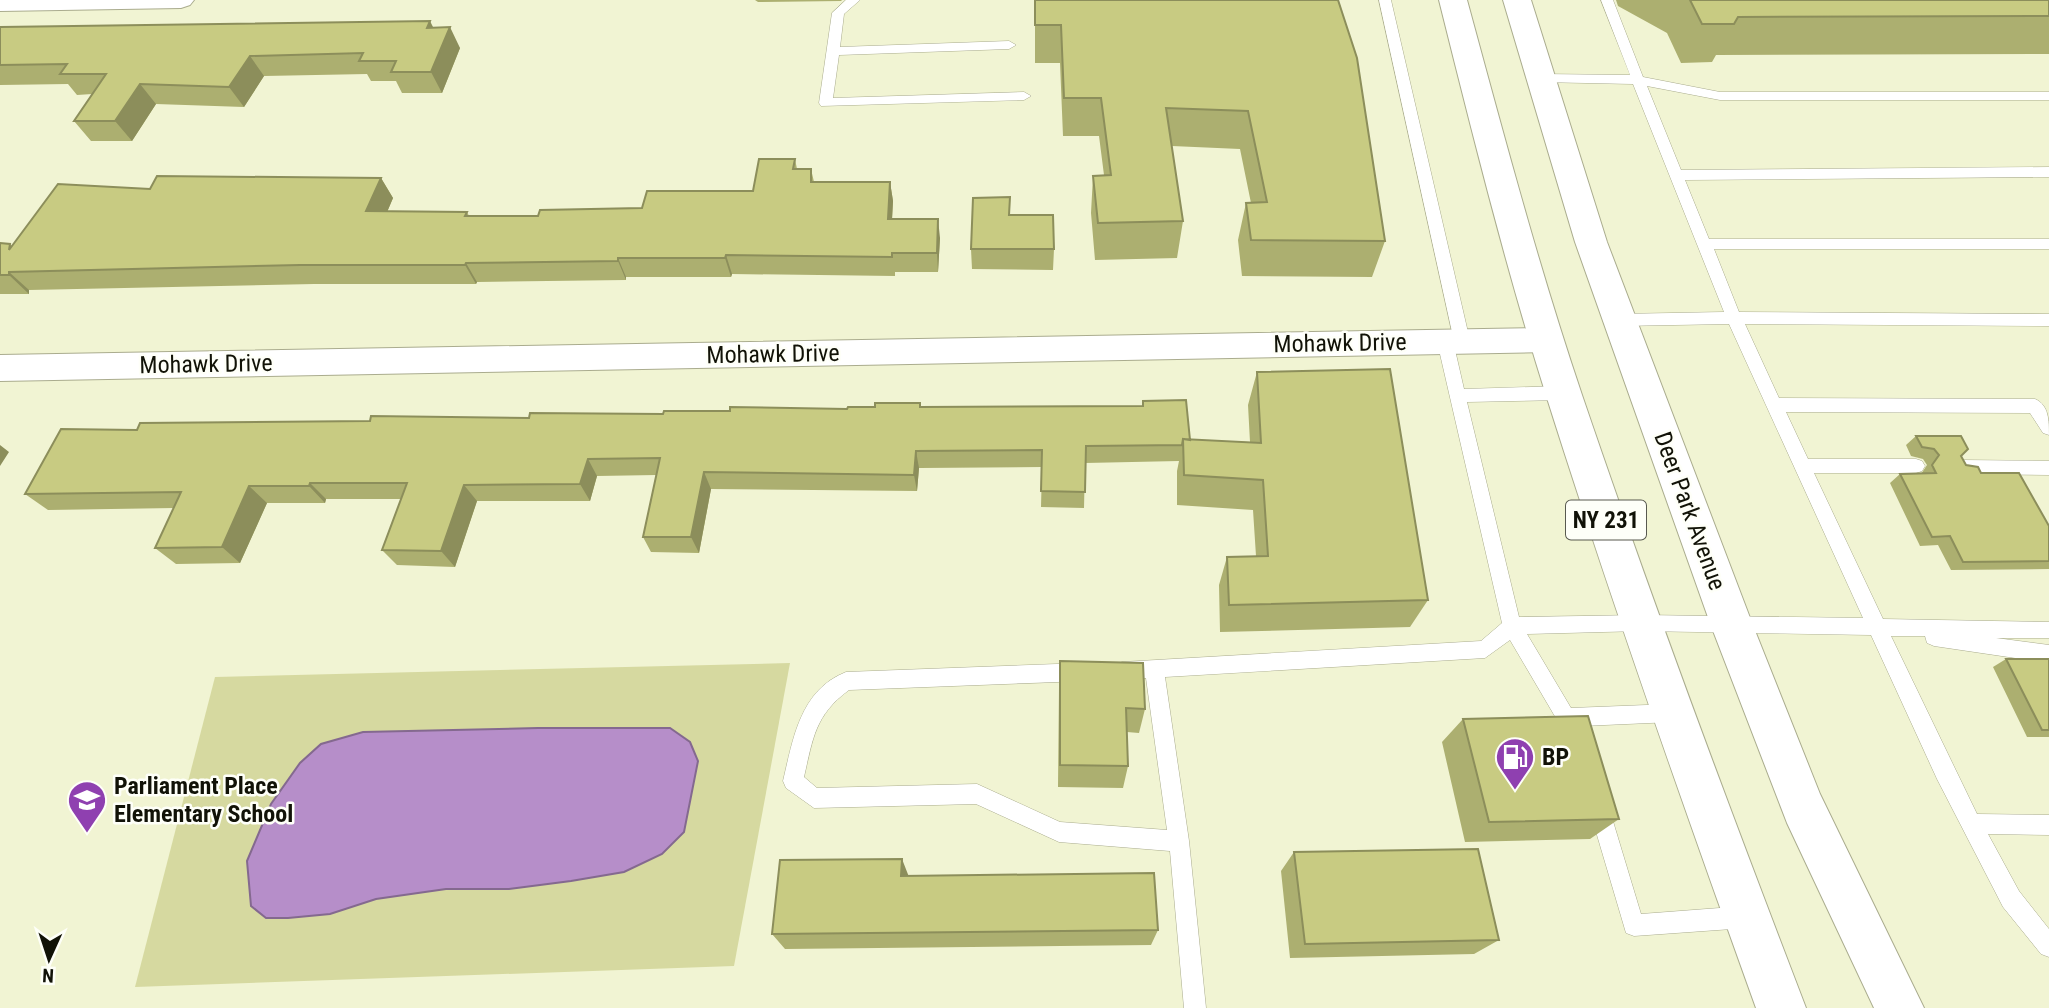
<svg xmlns="http://www.w3.org/2000/svg" width="2049" height="1008" viewBox="0 0 2049 1008" font-family="'Roboto Condensed',sans-serif">
<rect width="100%" height="100%" fill="#f1f4d3"/>
<path fill="#d6d9a0" d="M790 663 734 966 135 987 215 677Z"/>
<path fill="#b68ec9" stroke="#84698f" stroke-width="2" d="M538 728H670L690 742 698 761 684 832 662 854 624 872 571 881 509 889H446L376 899 330 914 288 918H266L251 906 247 861 271 804 300 763 321 744 363 732Z"/>
<g fill="none" stroke-linecap="round" stroke-linejoin="round">
<g stroke="#aaac8e" stroke-width="1">
<path id="lane" d="M846 0H860L844 14 840 47 1009 41 1016 45 1009 49 839 55 833 98 1024 92 1031 96 1024 100 821 106 819 103 832 13Z
M1379 0H1391L1470 341 1462 347 1454 341Z
M1601 0H1613L1643 77 1720 92H2049V100H1720L1647 86 1681 170 2049 167V177L1685 180 1709 239H2049V249H1714L1739 312 2049 314V326L1745 324 1779 398 2035 399C2049 405 2049 421 2049 435L2043 433 2030 413 1786 412 1808 459H1916L1922 461 1925 466 1922 471 1916 473H1814L1883 619 2049 622V638H1996L2049 645V663L1934 646 1927 643 1925 636H1891L1977 814 2049 815V835L1988 834 2019 891 2049 929V957L2041 954 2003 907 1937 779 1871 635 1641 631 1527 634 1571 708 1672 704 1679 706 1682 713 1679 720 1672 722 1582 726 1587 735 1584 742 1577 744 1570 742 1510 640 1485 658 1165 677 1189 841 1206 1008H1184L1170 851 1059 842 976 804 814 808 786 788 783 781C793 739 800 690 846 672L1084 663 1091 666 1094 672 1091 678 1084 681 849 690C815 715 813 738 804 777L817 788 977 784 1060 822 1167 830 1146 678 1122 680 1115 677 1112 671 1115 665 1122 662 1481 641 1502 623 1437 341 1445 335 1453 341 1464 389 1563 386 1569 388 1571 393 1569 398 1563 400 1467 402 1519 617 1641 615 1863 618 1729 324 1619 326 1611 320 1619 314 1724 312 1633 84 1539 82 1532 78 1539 74 1630 75Z
M1961 460 2049 461V475L1961 474 1955 472 1952 467 1955 462Z
M1599 798 1606 801 1609 808 1641 914 1746 906 1754 909 1757 917 1754 925 1746 928 1634 936 1626 933 1589 808 1592 801Z"/>
</g>
<g stroke="#aaac8e" stroke-width="2">
<path id="street" d="M0 0H194L190 5 181 8 0 11Z
M1547 328 1558 331 1563 340 1558 349 1547 352 0 381V355Z"/>
</g>
<g stroke="#aaac8e" stroke-width="2">
<path id="primary" d="M1439 0H1467C1503 132 1538 265 1582 395 1652 601 1728 805 1806 1008H1756C1683 805 1611 601 1546 395 1505 265 1472 132 1439 0Z
M1503 0H1531L1607 242 1752 623 1820 794 1924 1008H1874L1787 823 1710 623 1575 242Z"/>
</g>
<use href="#lane" fill="#fff" fill-rule="evenodd"/>
<use href="#street" fill="#fff" fill-rule="evenodd"/>
<use href="#primary" fill="#fff" fill-rule="evenodd"/>
</g>
<path fill="#acaf70" d="M755 0H842L841 1 758 2Z
M1035 0H1338L1385 241 1372 277 1242 276 1238 240 1246 203H1251L1240 149 1172 146 1183 221 1177 258 1095 260 1091 213 1093 176 1104 175 1099 136H1063L1060 63H1035Z
M1616 0H2049V54L1716 55 1712 62 1681 63 1667 33 1618 6Z
M0 27 434 28 460 48 442 93H402L396 81H371L367 74 264 76 244 107 156 104 132 141H91L74 121 92 94 77 95 68 84 0 85Z
M795 159 797 169H811L814 182H890L893 201 892 219 940 238 938 272H895V276L732 274 731 277H626V280L477 282 476 284H314L29 290V294H0V243L10 244 12 246 150 189 381 178 393 198 387 212H467L469 216H538L642 208 753 191Z
M1010 215 1054 249 1053 270 972 269 971 249Z
M1257 372 1428 600 1410 627 1220 632 1219 585 1227 557 1256 556 1253 510 1177 505V471L1179 461 1085 463 1084 508 1041 507 1042 467 919 468 917 491 711 489 699 553 651 552 643 537 656 475 597 476 590 501H477L455 567 397 565 382 550 401 499H326L325 503H267L240 563 176 564 155 548 174 508 48 510 25 494 137 430 847 409 1142 406 1143 401 1190 440 1250 442 1248 405Z
M1916 436 1961 456 1966 465 1981 473 2049 526V569L1951 570 1938 545 1920 546 1890 483 1900 474H1921L1927 465 1923 459 1911 456 1906 445Z
M2006 659H2049V737H2027L1993 667Z
M1060 661 1145 709 1139 733 1127 732 1128 766 1123 788 1058 787 1059 687Z
M1463 719 1619 819 1590 839 1465 842 1442 742Z
M1294 852 1499 940 1474 954 1290 958 1281 871Z
M908 876 1158 930 1151 945 785 949 772 934Z"/>
<path fill="#8c8e5b" d="M430 21 440 41 427 28Z
M450 27 460 48 442 93 431 72Z
M250 56 264 76 244 107 229 87Z
M140 84 156 104 132 141 115 121Z
M381 178 393 198 379 231 366 211Z
M890 182 893 201 891 238 888 219Z
M938 219 940 238 938 272 937 253Z
M726 255 732 274 731 277 725 258Z
M618 258 626 277V280L618 261Z
M466 263 477 282 476 284 465 265Z
M9 272 29 290V294L9 275Z
M0 445 9 452 0 466Z
M916 451 919 468 917 491 914 475Z
M588 459 597 476 590 501 580 484Z
M704 472 711 489 699 553 691 537Z
M310 483 326 499 325 503 309 486Z
M464 485 477 501 455 567 441 551Z
M249 486 267 503 240 563 222 547Z
M902 859 909 877 901 876Z"/>
<path fill="#c8cb82" stroke="#8c8e5b" stroke-width="2" d="M1035 0H1338L1357 58 1385 241 1251 240 1246 203 1267 202 1248 111 1166 108 1183 221 1098 223 1093 176 1111 175 1101 98H1064L1061 25H1035Z
M1690 0H2049V16L1738 17 1734 24H1702Z
M430 21 427 28 450 27 431 72H391L396 61H359L363 53 250 56 229 87 140 84 115 121H74L106 74H60L67 64 0 65V27Z
M759 159H795L793 169H811V182H890L888 219H938L937 253H892V257L726 255 725 258H618V261L466 263 465 265H300L9 272V275H0V243L10 244 9 250 58 184 150 189 157 176 381 178 366 211 467 212 465 216H538L540 210 642 208 647 191H753Z
M1010 197 1009 215H1053L1054 249H971L973 198Z
M1390 369 1428 600 1229 605 1227 557 1268 556 1263 480 1184 475 1183 439 1261 443 1257 372Z
M1186 400 1190 440 1183 439 1182 445 1086 446 1085 492 1041 491 1042 450 916 451 914 475 704 472 691 537H643L660 458 588 459 580 484 464 485 441 551 382 550 407 483H310L309 486H249L222 547 155 548 181 492 25 494 61 429 137 430 140 423 370 421 371 416 529 418 530 413 663 414 664 411H730V407L847 409 848 407H875V403H920V407L1143 406V401Z
M1916 436H1961L1968 449 1961 456 1966 465 1978 467 1981 473H2019L2049 526V561L1963 562 1950 536 1932 537 1900 474 1936 473 1932 465 1939 455 1934 449 1922 447Z
M2006 659H2049V730H2042Z
M1060 661 1143 663 1145 709 1126 708 1128 766 1060 765Z
M1588 716 1619 819 1489 822 1463 719Z
M1478 849 1499 940 1305 944 1294 852Z
M902 859 901 876 1154 873 1158 930 772 934 780 860Z"/>
<defs>
<g id="fuel-pin" transform="scale(2.0125)"><path d="M0 17L-7.5 6A9.5 9.5 0 1 1 7.5 6Z" fill="#8f40b0" stroke="#fefff8"/><path d="M-5.5-6h7V0h2V4h1.3V-2.5L3-4.5l.8-.8L6-3V5H2.5V1h-1V6h-7ZM-4.2-4.7v3.2H.2V-4.7Z" fill="#fff"/></g>
<g id="school-pin" transform="scale(2.0125)"><path d="M0 17L-7.5 6A9.5 9.5 0 1 1 7.5 6Z" fill="#8f40b0" stroke="#fefff8"/><path d="M0-5L7-2L0 1L-7-2ZM-4 1L0 2.5L4 1V4Q0 6-4 4Z" fill="#fff"/></g>
</defs>
<g fill-rule="evenodd">
<use href="#fuel-pin" x="1515" y="757"/>
<use href="#school-pin" x="87" y="800"/>
</g>
<g text-anchor="middle" dominant-baseline="central" stroke-width="5" stroke-linejoin="round" paint-order="stroke">
<rect fill="#fefff8" stroke="#58594f" stroke-width="2" x="1566" y="500.5" width="80" height="39" rx="5"/>
<g font-size="23" font-weight="bold" fill="#111207">
<text x="1606" y="520">NY 231</text>
</g>
<g font-size="24" fill="#111207" stroke="#fefff8">
<text transform="translate(1340 343) rotate(-1)">Mohawk Drive</text>
<text transform="translate(773 354) rotate(-1)">Mohawk Drive</text>
<text transform="translate(206 364) rotate(-1)">Mohawk Drive</text>
<text transform="translate(1690 511) rotate(70)">Deer Park Avenue</text>
</g>
<g font-size="24" font-weight="bold" fill="#111207" stroke="#fefff8" text-anchor="start">
<text x="1542" y="757">BP</text>
<text x="114" y="786">Parliament Place<tspan x="114" dy="28">Elementary School</tspan></text>
</g>
</g>
<g transform="translate(49 959) rotate(183)" stroke="#fefff8" stroke-width="5" paint-order="stroke">
<path d="M0-5L12 26L0 18L-12 26Z" fill="#111207"/>
<text y="-10" font-size="19" font-weight="bold" text-anchor="middle" fill="#111207">N</text>
</g>
</svg>
